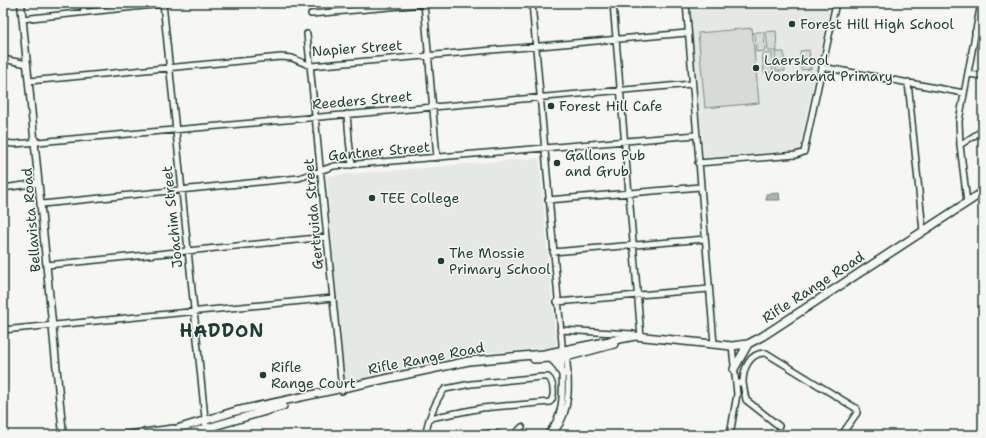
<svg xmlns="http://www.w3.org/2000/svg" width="986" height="438" viewBox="0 0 986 438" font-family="'Shantell Sans',sans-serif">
<rect width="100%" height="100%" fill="#f6f6f2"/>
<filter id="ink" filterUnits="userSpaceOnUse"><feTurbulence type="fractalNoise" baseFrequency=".025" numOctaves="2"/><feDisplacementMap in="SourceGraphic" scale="8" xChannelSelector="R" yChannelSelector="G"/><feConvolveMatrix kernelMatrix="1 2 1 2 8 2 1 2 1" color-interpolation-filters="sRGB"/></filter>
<g filter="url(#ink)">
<path fill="#e6e8e4" d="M689 3H831L799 150 704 158Z
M539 158 556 345 554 347 472 354 343 383 327 176Z"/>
<path fill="#d6dbd6" stroke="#7a8c85" d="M752 28 759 103 705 108 698 33Z
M776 31 777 51H768L766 32Z
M755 32H764L765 51 756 52Z
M809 50 811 69 801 70 800 51Z
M775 52H784L785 71H776Z
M772 53 773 72 764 73 762 54Z"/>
<path fill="#aab3ae" stroke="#72847d" d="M779 193 780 200H766V194Z"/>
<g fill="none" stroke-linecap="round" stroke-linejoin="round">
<g stroke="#1f3d34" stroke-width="8">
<path id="minor" d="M83 3 84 12
M163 3 206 428
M424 3 437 158
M532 3 562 344C559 375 571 409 547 435
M613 3 641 337
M686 3 714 344
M311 14 435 3
M22 19 163 4
M975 32 983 34
M307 34 342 391
M3 59 27 64
M822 67 964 93
M968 74 983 76
M29 81 281 57 292 58 311 66 687 33
M908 82 923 231
M347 114 349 138
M349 140 352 165
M3 143 15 144 692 84
M960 145 983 130
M698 163 796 155 804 152 836 3
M3 188 39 183
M548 200 700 187
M967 202 960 145 959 121 981 3
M42 204 299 178 334 166 696 135
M553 252 705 239
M47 265 327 237
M557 302 709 289
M3 330 333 298
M560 330 633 334
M736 383H743C743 370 749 352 766 353L857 409V413L845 430
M743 383 746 400 779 426
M555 431C572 410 569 379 566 354
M121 435 173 428
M427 435C424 426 438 396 445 389L471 384 542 377H548C554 382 555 397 550 402L482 408 430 418
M476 435 493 433 500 435
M514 435 522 427
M730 435 737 394 732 346"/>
</g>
<g stroke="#1f3d34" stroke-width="9">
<path id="tertiary" d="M21 3 63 435"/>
</g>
<g stroke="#1f3d34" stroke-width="10">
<path id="secondary" d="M551 358 556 363 563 374
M534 359 566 357 614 344
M734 369 748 344
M157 435 236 411 469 361 544 354 635 336 732 346 748 344 763 336 983 192
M183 435 283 406"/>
</g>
<use href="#minor" stroke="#f6f6f2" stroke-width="5"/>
<use href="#tertiary" stroke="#f6f6f2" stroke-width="6"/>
<use href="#secondary" stroke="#f6f6f2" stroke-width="7"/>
</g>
</g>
<g fill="#1f3d34" stroke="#f6f6f2" stroke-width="1.5">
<circle cx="792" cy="24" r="4"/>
<circle cx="756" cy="68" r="4"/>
<circle cx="551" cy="106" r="4"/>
<circle cx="557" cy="163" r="4"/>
<circle cx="372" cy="198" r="4"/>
<circle cx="441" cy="261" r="4"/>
<circle cx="263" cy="375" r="4"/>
</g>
<g text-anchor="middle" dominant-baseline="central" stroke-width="3" stroke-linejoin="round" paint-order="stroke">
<g font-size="14" fill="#1f3d34" stroke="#f6f6f2" text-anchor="start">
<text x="800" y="24">Forest Hill High School</text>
<text x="764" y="60">Laerskool<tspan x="764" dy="16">Voorbrand Primary</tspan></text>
<text x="559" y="106">Forest Hill Cafe</text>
<text x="565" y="155">Gallons Pub<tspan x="565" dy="16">and Grub</tspan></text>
<text x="380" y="198">TEE College</text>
<text x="449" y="253">The Mossie<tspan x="449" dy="16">Primary School</tspan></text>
<text x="271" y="367">Rifle<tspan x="271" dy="16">Range Court</tspan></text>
</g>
<g font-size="14" fill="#1f3d34" stroke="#f6f6f2">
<text transform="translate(357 48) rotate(-4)">Napier Street</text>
<text transform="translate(362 100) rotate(-5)">Reeders Street</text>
<text transform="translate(379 151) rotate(-5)">Gantner Street</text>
<text transform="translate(313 214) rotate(-95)">Gertruida Street</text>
<text transform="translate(172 217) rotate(-96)">Joachim Street</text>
<text transform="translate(31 220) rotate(-95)">Bellavista Road</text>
<text transform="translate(813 287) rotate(-33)">Rifle Range Road</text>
<text transform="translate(426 358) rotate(-11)">Rifle Range Road</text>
</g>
<g font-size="18" font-weight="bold" letter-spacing="1" fill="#1f3d34" stroke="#f6f6f2">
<text x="222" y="331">HADDON</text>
</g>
</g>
<rect width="986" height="438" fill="none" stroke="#f6f6f2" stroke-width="16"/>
<rect x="8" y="8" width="970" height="422" fill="none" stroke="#1f3d34" stroke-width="1.5" filter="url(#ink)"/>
</svg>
